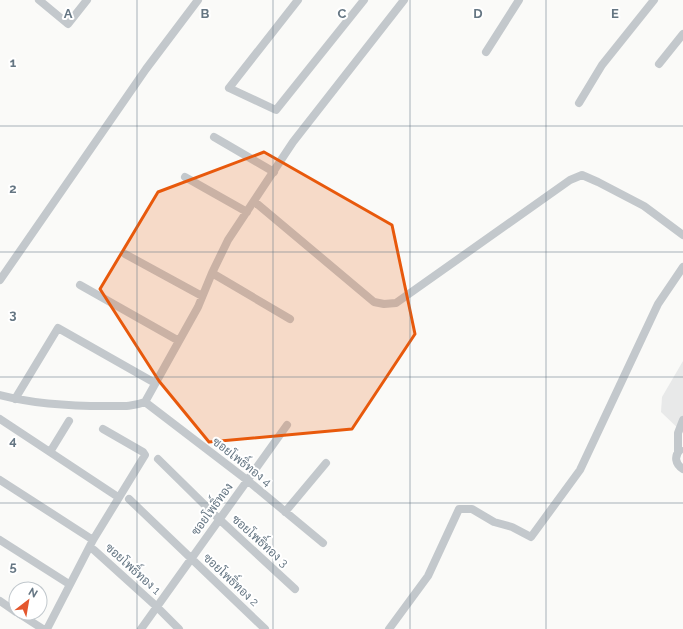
<svg xmlns="http://www.w3.org/2000/svg" width="683" height="629" viewBox="0 0 683 629" font-family="Raleway,Sarabun,sans-serif">
<rect width="100%" height="100%" fill="#fafaf8"/>
<path fill="#e8e9e9" d="M683 361V433L661 412 662 397Z"/>
<g fill="none" stroke-linecap="round" stroke-linejoin="round">
<path stroke="#c3c8cc" stroke-width="8" d="M39 0 68 24 87 0
M298 0 229 88 276 110 364 0
M486 52 519 0
M659 64 683 34
M579 103 602 65 654 0
M214 137 274 172
M185 177 247 212
M255 202 374 302 384 304 396 303 570 180 582 175 598 182 644 206 683 235
M125 254 202 296
M212 273 290 319
M0 280 146 69 198 0
M80 285 179 341
M0 395C35 404 71 406 106 406 121 406 132 407 145 402L198 307 212 273 228 240 293 142 404 0
M15 399 58 328 155 383
M145 402 247 480 323 543
M0 419 118 497
M680 450C674 456 675 464 683 469
M50 452 69 421
M678 452V433L683 420
M158 459 219 519 295 589
M0 480 93 540
M129 499 265 629
M285 512 326 463
M0 540 69 584
M94 550 156 606 179 629
M0 601 16 612
M18 613 43 629
M47 629 93 540 145 455 143 452 103 429
M141 629 287 425
M389 629 428 576 459 509H472L494 522 512 527 531 537 580 470 658 304 683 267"/>
</g>
<path fill="#e8590c" fill-opacity="0.2" stroke="#e8590c" stroke-width="3" stroke-linejoin="round" d="M264 152 392 225 415 334 352 429 209 442 159 381 100 289 158 192Z"/>
<path fill="none" stroke="#657683" stroke-width="1" stroke-opacity="0.55" d="M137 0V629M273 0V629M410 0V629M546 0V629M0 126H683M0 252H683M0 377H683M0 503H683"/>
<g text-anchor="middle" dominant-baseline="central" stroke-width="4" stroke-linejoin="round" paint-order="stroke">
<g font-size="12" fill="#657683" stroke="#fff">
<text transform="translate(242 462) rotate(38)">ซอยโพธิ์ทอง 4</text>
<text transform="translate(212 509) rotate(-54)">ซอยโพธิ์ทอง</text>
<text transform="translate(260 541) rotate(42)">ซอยโพธิ์ทอง 3</text>
<text transform="translate(133 569) rotate(42)">ซอยโพธิ์ทอง 1</text>
<text transform="translate(231 580) rotate(43)">ซอยโพธิ์ทอง 2</text>
</g>
</g>
<g font-size="13" text-anchor="middle" font-weight="bold" fill="#657683" stroke="#fff" stroke-width="4" stroke-linejoin="round" paint-order="stroke">
<text x="68" y="18">A</text>
<text x="205" y="18">B</text>
<text x="342" y="18">C</text>
<text x="478" y="18">D</text>
<text x="615" y="18">E</text>
<text x="13" y="67">1</text>
<text x="13" y="193">2</text>
<text x="13" y="319">3</text>
<text x="13" y="445">4</text>
<text x="13" y="571">5</text>
</g>
<g transform="translate(28 601) rotate(31)"><circle r="19" fill="#ffffff" stroke="#c1c8cd"/>
<path d="M0-3L7 15L0 10L-7 15Z" fill="#e4572e"/>
<text y="-6" font-size="11" font-weight="bold" text-anchor="middle" fill="#657683">N</text>
</g>
</svg>
